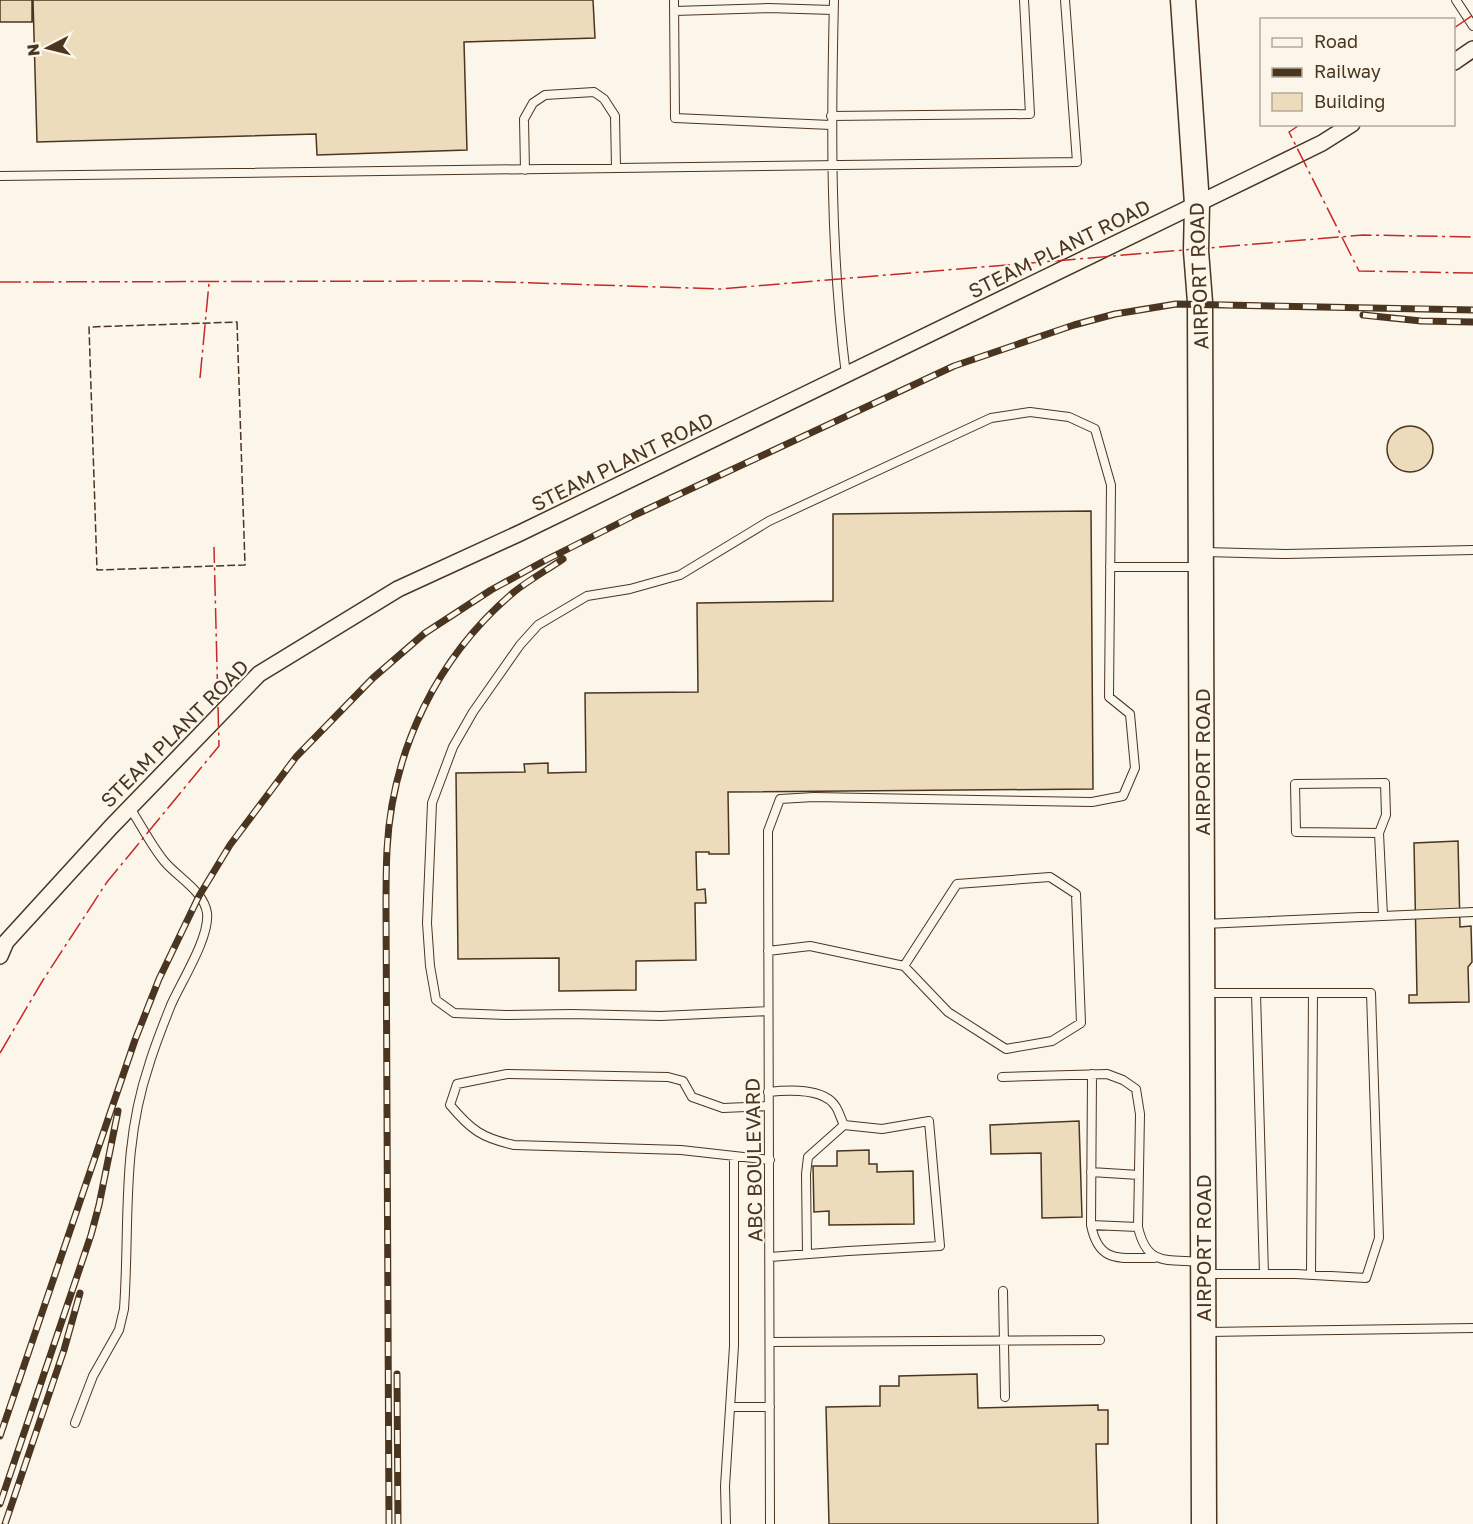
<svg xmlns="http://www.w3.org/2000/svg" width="1473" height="1524" viewBox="0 0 1473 1524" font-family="'Golos Text',sans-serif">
<rect width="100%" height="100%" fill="#fbf6e9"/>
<path fill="#ecdcbc" stroke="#4a3520" stroke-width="1.5" d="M0 0H32V22H0Z
M33 0H593L595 38 464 42 467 150 317 155 316 134 37 142Z
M1387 449a23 23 0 1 1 46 0a23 23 0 1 1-46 0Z
M1091 511 1093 789 728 792 729 854H709V852H696L697 890 705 889 706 903H695L696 960 636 961V990L559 991V958L458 959 456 773 525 772 524 764 548 763V773L586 772 585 693 698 692 697 603 833 601V514Z
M1458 841 1460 927 1471 926 1472 962 1468 967 1469 1002 1409 1003V995H1417L1414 843Z
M1079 1121 1082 1217 1042 1218 1041 1153 991 1154 990 1125Z
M869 1150V1164H877V1172L913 1171 914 1224 829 1225V1211L814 1212 813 1166H837V1151Z
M977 1374 978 1408 1098 1405V1410H1108V1444H1096L1098 1524H829L826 1407 880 1406V1386H899V1376Z"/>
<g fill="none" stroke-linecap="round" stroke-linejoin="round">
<g stroke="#4a3520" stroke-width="10">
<path id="service" d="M674 0 675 118 831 125
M834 0C831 125 830 250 846 375
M1456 0 1473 26
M674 11 768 8 833 10
M831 116 1030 114 1024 0
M525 170 524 119 533 103 545 95 594 92 604 99 615 116 616 168
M0 176 1077 162 1065 0
M1205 552 1285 554 1473 550
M1110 567H1199
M1379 833 1386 815 1385 783 1295 784 1296 832 1379 833 1383 916
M1204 924 1473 912
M768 951 810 946 904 966 948 1012 1006 1049 1052 1041 1081 1023 1076 894 1050 877 957 884 904 966
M1206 993H1371L1379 1238 1366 1278 1296 1274H1208
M1256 993 1264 1274
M768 1011 661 1016 571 1014 506 1015 454 1013 436 1000 430 966 427 923 432 803 453 747 473 712 520 645 538 625 587 596 630 589 680 575 769 521 991 418 1030 412 1069 417 1095 429 1111 485 1109 697 1130 714 1135 768 1123 796 1092 802 814 797 780 799 768 831 770 1524
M1092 1074 1091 1225C1099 1265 1121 1257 1154 1258
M1002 1077 1107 1074 1123 1080 1136 1089 1140 1114 1138 1227C1147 1267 1167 1259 1202 1262
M768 1092C787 1090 824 1087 836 1107 839 1112 841 1119 844 1125L882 1129 929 1121 940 1246 848 1251 770 1257
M768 1106 723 1108 692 1097 683 1081 668 1077 507 1074 457 1084 450 1105C471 1130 482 1138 514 1145L681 1150 770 1160
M1091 1172 1139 1175
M1091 1225 1138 1227
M807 1254 806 1174 808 1157 844 1125
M1311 1275 1313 993
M1003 1291 1005 1397
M1208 1332 1473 1328
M770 1342 1100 1340
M731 1407H770
M75 1423 93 1376 119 1330 124 1309C130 1224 121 1148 149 1065 155 1045 163 1025 171 1005 181 982 210 937 207 913 204 891 177 877 164 861 151 845 141 825 130 808
M726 1524 725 1486 734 1346V1156"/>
</g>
<g stroke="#4a3520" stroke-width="18">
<path id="minor" d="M1454 62 1473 49
M0 956 6 942 111 827 259 674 398 589 520 533 1197 204 1322 143 1352 124"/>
</g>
<g stroke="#4a3520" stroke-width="27">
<path id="trunk" d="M1183 0 1197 204 1196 251 1200 302 1204 1524"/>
</g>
<use href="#service" stroke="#fbf6e9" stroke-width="8"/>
<use href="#minor" stroke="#fbf6e9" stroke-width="15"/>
<use href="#trunk" stroke="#fbf6e9" stroke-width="24"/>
<g stroke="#4a3520" stroke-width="7">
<path id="rail" d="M1363 315 1421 321 1473 322
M397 1374 398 1524
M0 1436 135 1040 159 979 199 896 230 845 296 757 373 678 425 633 491 590 544 561 637 514 954 366 1074 325 1115 314 1176 304 1473 310
M0 1504 91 1235 99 1205 118 1111
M5 1524 64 1350 80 1293
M389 1524 386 909C386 890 386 870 387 850 392 750 437 657 514 592 529 580 547 570 563 559"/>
</g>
<use href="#rail" stroke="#fbf6e9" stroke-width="4.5" stroke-dasharray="14" stroke-linecap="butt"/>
<path stroke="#4a3520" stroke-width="1.5" stroke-dasharray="8 3" stroke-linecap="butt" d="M237 322 245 565 97 570 89 327Z"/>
<path stroke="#c62828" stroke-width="1.5" stroke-dasharray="21 4.5 3 4.5" stroke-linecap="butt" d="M1454 28 1473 15
M1301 124 1289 132 1359 271 1473 273
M0 282 474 281 720 289 1363 235 1473 237
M200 378 209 283
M0 1053 43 980 107 882 219 746 214 547"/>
</g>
<g text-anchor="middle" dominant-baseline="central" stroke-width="4.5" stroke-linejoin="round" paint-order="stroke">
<g font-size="20" fill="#4a3520" stroke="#fbf6e9">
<text transform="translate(1059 248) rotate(-26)">STEAM PLANT ROAD</text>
<text transform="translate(1198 276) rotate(-92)">AIRPORT ROAD</text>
<text transform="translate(622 461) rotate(-26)">STEAM PLANT ROAD</text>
<text transform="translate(174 733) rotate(-45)">STEAM PLANT ROAD</text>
<text transform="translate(1202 762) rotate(-90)">AIRPORT ROAD</text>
<text transform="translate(753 1160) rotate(-91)">ABC BOULEVARD</text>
<text transform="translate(1203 1248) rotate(-90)">AIRPORT ROAD</text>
</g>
</g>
<rect x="1260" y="18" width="195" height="108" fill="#fbf6e9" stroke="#b4a999" stroke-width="1.5"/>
<rect x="1272" y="38" width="30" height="9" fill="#fbf6e9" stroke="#b4a999" stroke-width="1.5"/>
<text x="1314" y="48" font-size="18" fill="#4a3520">Road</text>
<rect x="1272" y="68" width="30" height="9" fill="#4a3520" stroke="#b4a999" stroke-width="1.5"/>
<text x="1314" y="78" font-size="18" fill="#4a3520">Railway</text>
<rect x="1272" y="93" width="30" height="18" fill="#ecdcbc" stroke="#b4a999" stroke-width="1.5"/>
<text x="1314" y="108" font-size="18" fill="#4a3520">Building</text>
<g transform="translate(48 48) rotate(263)" stroke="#fbf6e9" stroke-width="4.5" paint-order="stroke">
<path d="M0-4.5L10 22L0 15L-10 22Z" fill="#4a3520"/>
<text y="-9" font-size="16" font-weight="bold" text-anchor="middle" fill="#4a3520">N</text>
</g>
</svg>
